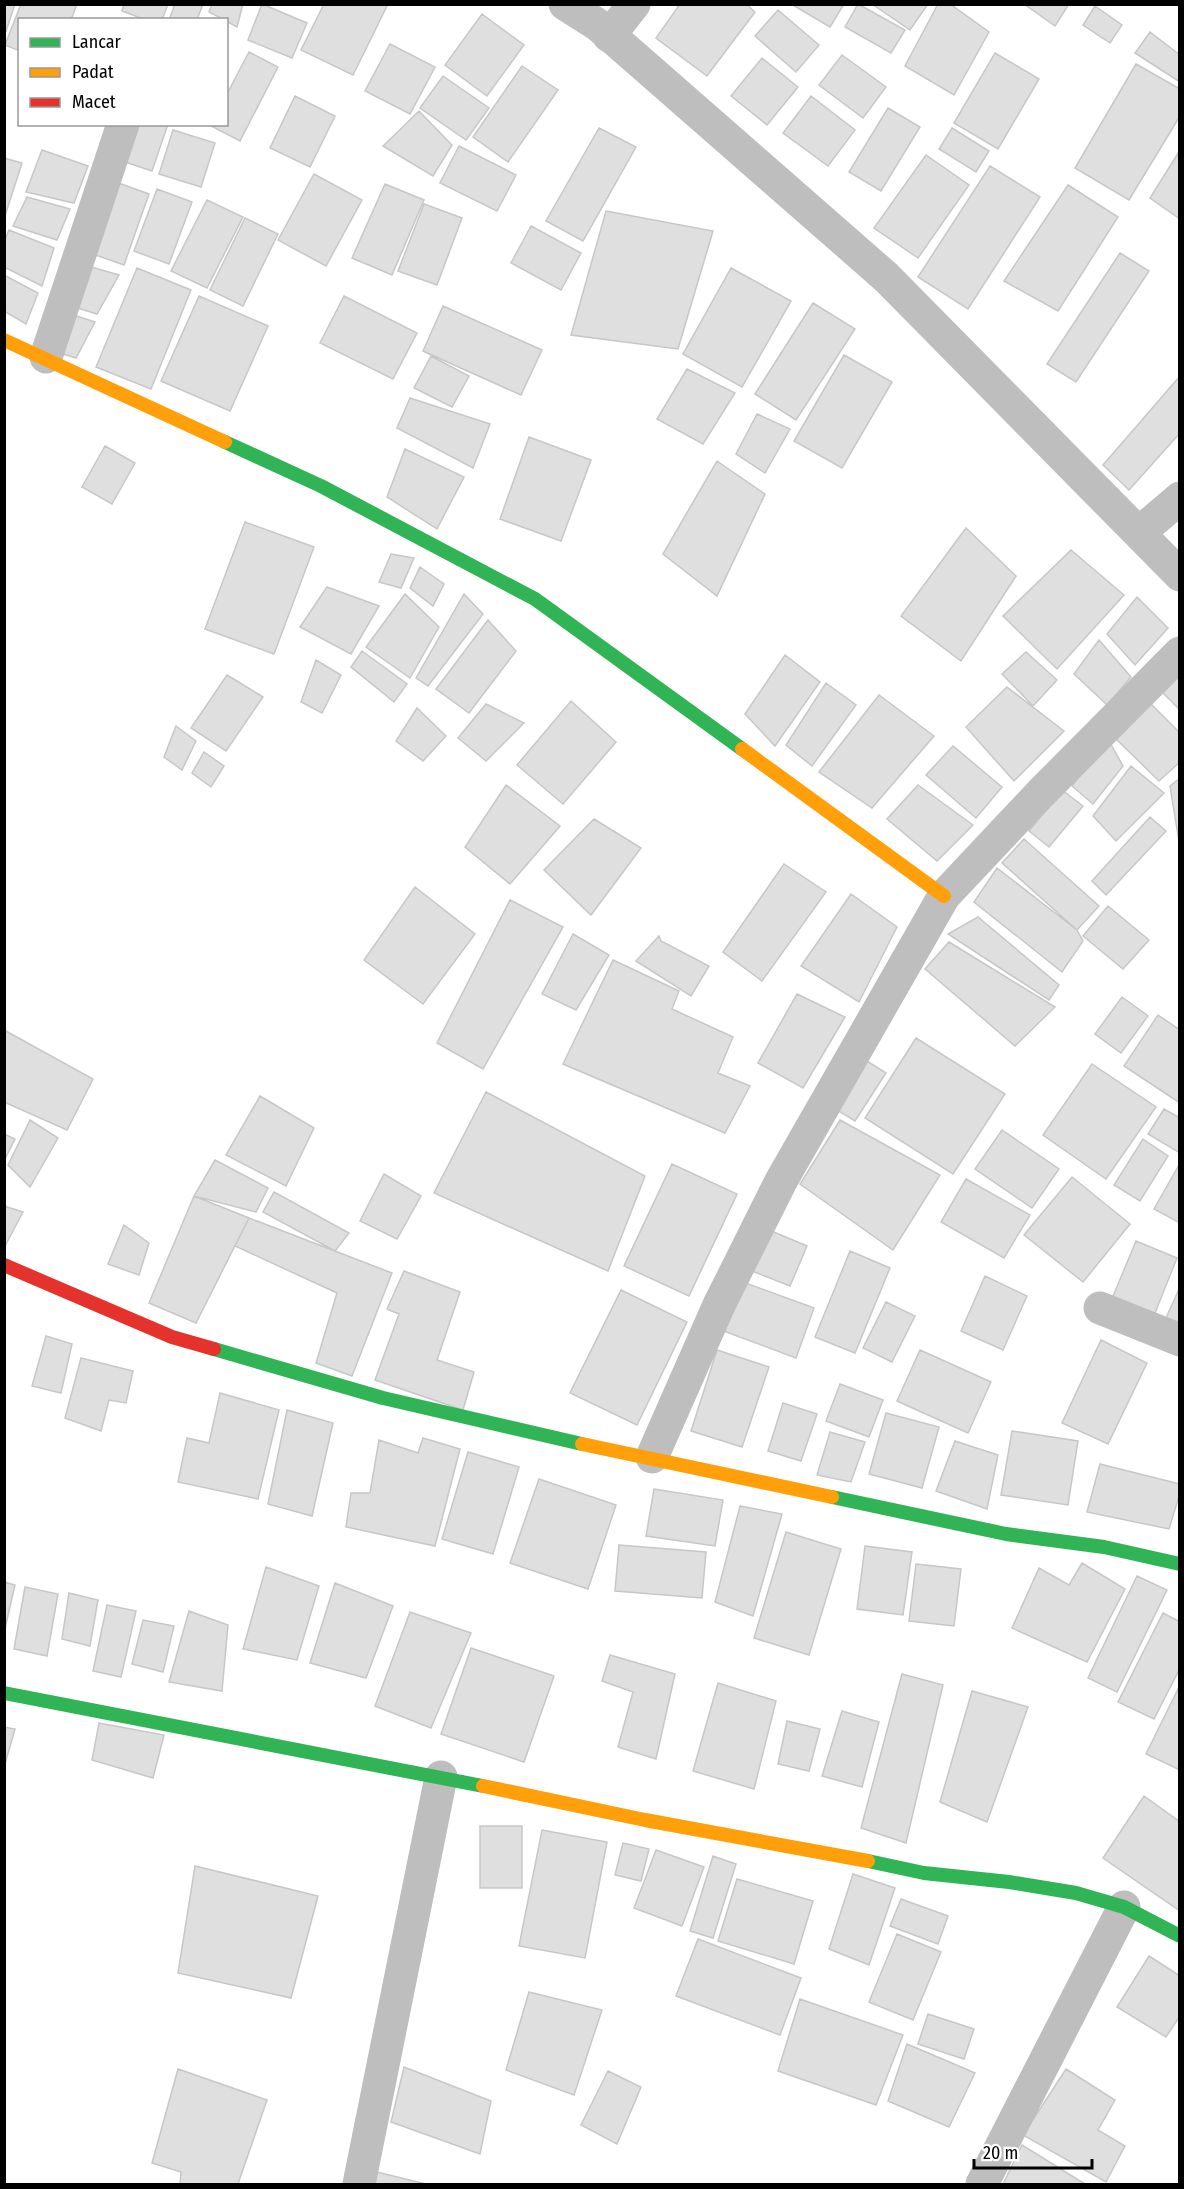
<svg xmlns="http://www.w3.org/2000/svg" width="1184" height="2189" viewBox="0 0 1184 2189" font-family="'Fira Sans Condensed',sans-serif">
<rect width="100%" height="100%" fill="#fff"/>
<path fill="#dfdfdf" stroke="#c7c7c7" stroke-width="1.5" d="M4 4H15L6 31H4Z
M21 4H77L71 20H20V51L5 45Z
M124 4H168L162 20H146L122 11Z
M175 4H203L198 17 201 20H169Z
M212 4H243L237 27 209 12Z
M262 4 307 23 292 58 248 40Z
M324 4H388L353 75 301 50Z
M680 4H746L755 12 707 76 656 38Z
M791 4H844L830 27Z
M858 4 905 30 891 53 845 27Z
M872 4H928L910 30Z
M938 4H950L989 32 954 95 905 66Z
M1024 4H1069L1055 26Z
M1095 6 1122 25 1110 43 1083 25Z
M778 10 819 45 796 72 755 36Z
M482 14 524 45 487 96 445 65Z
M1150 32 1180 55V82L1135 53Z
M390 44 435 67 410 114 365 91Z
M249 52 278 67 240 141 211 126 226 124V96Z
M995 53 1039 79 998 149 954 123Z
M842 55 886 87 863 118 819 85Z
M762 58 798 87 767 125 731 96Z
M1136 64 1180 89V116L1129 200 1075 168Z
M522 66 558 90 508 162 473 137Z
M443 76 489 108 466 140 420 108Z
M295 96 335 116 310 167 270 148Z
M811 96 855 130 828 166 783 133Z
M888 108 920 127 881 191 849 172Z
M419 111 452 145 433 176 383 146Z
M133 124H168L152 171 119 160Z
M599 128 636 147 583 241 546 221Z
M952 128 989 151 976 172 939 149Z
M173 130 215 143 201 187 159 174Z
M459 146 516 175 497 211 440 183Z
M42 150 88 166 74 203 26 192Z
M1180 150V219L1150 198Z
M926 155 969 185 918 258 874 228Z
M4 158 22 163 4 219Z
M990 166 1040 197 968 309 918 277Z
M314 174 362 200 326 266 278 240Z
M113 181 149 194 124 265 87 252Z
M385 184 424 200 392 275 352 258Z
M1068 185 1118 217 1058 311 1004 281Z
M157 189 192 202 169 264 134 251Z
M27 197 70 209 57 240 13 226Z
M207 200 243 217 207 288 171 271Z
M424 204 462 218 437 285 398 271Z
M606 211 713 231 678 349 571 335Z
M245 218 278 234 243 306 210 290Z
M531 226 581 253 561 290 511 263Z
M9 230 54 248 42 286 4 267V242Z
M1120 253 1149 271 1076 382 1047 364Z
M81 264 119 275 97 314 68 305Z
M137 268 191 290 151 389 96 367Z
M731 268 791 301 742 387 683 354Z
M4 275 38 293 26 324 4 311Z
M199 296 268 326 230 411 161 381Z
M344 296 417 333 393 379 320 343Z
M813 303 855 329 796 420 755 394Z
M443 306 542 350 521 395 423 351Z
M61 311 95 322 76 358 53 351Z
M844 355 892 382 842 468 794 441Z
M431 356 469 376 452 407 414 388Z
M687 369 735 393 703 444 657 419Z
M1180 376V433L1129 490 1103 465Z
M410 398 490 424 473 468 397 428Z
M757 414 790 429 765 473 736 454Z
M529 437 591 460 561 541 500 519Z
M105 446 135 463 112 504 82 487Z
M405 449 464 477 437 529 387 497Z
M717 461 765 494 717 596 663 554Z
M245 522 314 547 274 654 205 629Z
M966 528 1016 576 961 661 901 616Z
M1071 550 1124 595 1057 669 1003 616Z
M391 554 414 558 401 588 379 582Z
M420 567 444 584 433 606 410 588Z
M327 587 379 606 351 654 300 627Z
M405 594 439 627 410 678 366 647Z
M464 594 483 614 428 686 416 678Z
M1137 597 1168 628 1135 665 1107 634Z
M488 620 516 651 469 713 436 689Z
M1099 640 1131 677 1107 705 1074 674Z
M362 651 407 684 394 702 351 667Z
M1026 652 1057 680 1033 706 1002 674Z
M785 655 820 682 775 746 745 714Z
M316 660 341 675 322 713 301 702Z
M1180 674V710L1163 693Z
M227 675 263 697 226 751 191 728Z
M826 683 856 705 812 766 786 745Z
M1007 687 1064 731 1014 781 966 727Z
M879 695 934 736 872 808 819 772Z
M571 701 616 742 563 804 517 765Z
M1149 702 1180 733V762L1159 781 1114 737Z
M486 704 524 723 486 761 458 738Z
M417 708 446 736 423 761 396 741Z
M176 726 196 741 182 770 164 757Z
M1108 739 1123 766 1093 804 1072 786Z
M953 746 1002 787 976 818 926 775Z
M204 752 224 766 211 787 192 773Z
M1131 766 1164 793 1116 841 1093 816Z
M1180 778V848L1170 786Z
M506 785 560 826 510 884 465 847Z
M918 785 973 825 937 861 887 819Z
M1062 790 1083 806 1049 847 1029 831Z
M1150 817 1166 831 1106 895 1092 881Z
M594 819 641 848 591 915 544 870Z
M1024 839 1099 906 1077 930 1002 863Z
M784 864 826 892 762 981 723 952Z
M997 868 1077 930 1083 941 1062 972 974 902Z
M415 887 475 934 423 1004 364 960Z
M851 894 897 927 859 1002 801 966Z
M510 900 563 927 483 1069 437 1043Z
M1108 906 1149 940 1123 969 1083 936Z
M978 917 1059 985 1049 1000 948 934Z
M573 934 609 955 576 1010 542 994Z
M659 936 661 941 709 966 691 996 636 961Z
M949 942 1055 1007 1015 1046 925 969Z
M613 960 679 991 672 1009 733 1037 718 1073 750 1086 725 1133 563 1064Z
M797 994 845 1017 803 1088 758 1063Z
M1122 997 1148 1016 1121 1053 1095 1034Z
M1158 1015 1180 1030V1103L1124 1066Z
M4 1030 93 1079 67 1130 4 1102Z
M916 1038 1005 1094 953 1174 865 1118Z
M862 1058 886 1073 855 1121 832 1107Z
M1092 1064 1156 1107 1106 1179 1043 1135Z
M486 1092 645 1176 608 1271 434 1193Z
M260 1096 314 1128 286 1186 226 1155Z
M1164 1109 1180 1118V1153L1148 1134Z
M30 1120 58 1138 30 1187 8 1165Z
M840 1120 940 1175 893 1250 800 1184Z
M1002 1130 1059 1169 1032 1208 975 1169Z
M4 1134 15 1139 4 1161Z
M1143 1139 1168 1156 1140 1201 1114 1185Z
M215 1160 268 1188 256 1212 194 1196Z
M672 1164 737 1194 689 1296 624 1266Z
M1179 1165H1180V1223L1154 1209Z
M384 1174 421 1196 397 1239 360 1221Z
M1072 1177 1130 1224 1083 1282 1024 1235Z
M966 1179 1030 1215 1004 1258 941 1222Z
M274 1192 349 1233 335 1251 263 1212Z
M194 1196 249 1218 196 1323 149 1303Z
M4 1206 23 1212 4 1248Z
M249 1218 392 1273 352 1376 316 1363 337 1293 235 1246Z
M124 1225 149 1243 139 1275 108 1264Z
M769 1230 807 1246 790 1286 752 1271Z
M1136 1241 1177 1258 1153 1318 1111 1301Z
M850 1251 890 1268 855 1353 815 1337Z
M404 1271 460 1292 437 1360 474 1372 463 1410 375 1380 399 1314 387 1309Z
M985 1276 1027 1296 1003 1350 961 1331Z
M740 1281 814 1308 796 1358 721 1330Z
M1180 1287V1326L1165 1320Z
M621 1290 687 1322 637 1425 570 1393Z
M886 1302 915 1316 892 1362 863 1348Z
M46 1336 72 1344 61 1393 32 1386Z
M1101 1340 1147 1363 1108 1444 1062 1423Z
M717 1350 769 1367 742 1447 691 1431Z
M920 1350 991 1382 968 1433 897 1401Z
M81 1358 133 1371 126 1403 109 1400 101 1431 65 1418Z
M840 1384 883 1400 869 1437 826 1421Z
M220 1393 279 1410 258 1499 178 1482 187 1438 209 1443Z
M783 1403 817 1414 801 1461 768 1451Z
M287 1410 333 1423 312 1516 268 1504Z
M886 1413 939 1427 922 1488 869 1474Z
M1012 1431 1078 1441 1068 1505 1001 1495Z
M830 1432 865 1442 851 1482 817 1475Z
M423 1438 460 1449 435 1546 346 1527 351 1493H370L379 1440 418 1453Z
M955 1441 998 1455 987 1509 936 1491Z
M468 1452 519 1467 493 1554 442 1539Z
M1100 1464 1180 1484V1493L1169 1529 1087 1512Z
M539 1479 616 1505 588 1589 510 1563Z
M654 1489 723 1500 715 1546 646 1536Z
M740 1506 782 1514 753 1616 715 1602Z
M786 1532 841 1549 809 1655 754 1638Z
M619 1545 706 1552 702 1598 615 1591Z
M865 1546 912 1552 903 1615 857 1609Z
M1082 1563 1125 1589 1087 1662 1012 1628 1039 1568 1069 1585Z
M916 1564 961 1569 954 1626 909 1621Z
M266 1567 319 1586 297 1660 243 1649Z
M1137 1576 1167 1590 1117 1692 1088 1678Z
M4 1582 15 1585 4 1633Z
M335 1583 393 1606 366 1678 310 1663Z
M25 1587 58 1594 47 1656 14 1649Z
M69 1593 98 1600 90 1646 62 1639Z
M107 1605 136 1611 121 1677 93 1671Z
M189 1611 228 1625 222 1691 169 1682Z
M410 1612 471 1633 431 1728 375 1706Z
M1163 1613 1180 1622V1668L1154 1719 1118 1702Z
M143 1620 174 1626 163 1672 132 1664Z
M471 1648 554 1676 524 1762 441 1734Z
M610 1655 675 1674 656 1759 618 1747 633 1692 602 1681Z
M902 1674 943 1685 906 1843 861 1828Z
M718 1683 776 1701 754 1789 693 1771Z
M1180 1685V1770L1146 1754Z
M972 1691 1028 1707 987 1822 940 1802Z
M842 1711 879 1722 862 1787 822 1776Z
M787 1721 820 1729 809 1771 778 1764Z
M99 1723 164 1735 153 1778 92 1760Z
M4 1727 15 1729 5 1764H4Z
M1144 1796 1180 1822V1911L1103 1858Z
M480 1826H522V1888H480Z
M542 1830 607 1842 585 1958 519 1946Z
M623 1843 649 1849 641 1881 615 1875Z
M656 1850 704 1867 682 1926 634 1908Z
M713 1856 736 1864 713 1938 690 1931Z
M195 1866 318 1896 291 1998 178 1973Z
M853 1874 895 1888 869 1965 829 1949Z
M737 1879 813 1901 794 1964 718 1941Z
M901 1899 948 1916 938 1944 890 1926Z
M897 1934 941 1952 913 2020 869 2002Z
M698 1939 801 1978 780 2035 676 1996Z
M1149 1956 1180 1976V2016L1166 2037 1117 2007Z
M529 1992 602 2010 574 2095 506 2070Z
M800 1999 903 2035 876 2105 778 2071Z
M928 2014 974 2029 964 2059 918 2044Z
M907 2044 975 2073 949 2127 888 2101Z
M404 2067 491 2101 480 2154 391 2122Z
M178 2069 267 2100 238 2184H180L181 2172 152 2163Z
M1066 2069 1115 2100 1098 2130 1125 2146 1106 2182 1023 2135Z
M608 2071 641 2087 617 2144 581 2125Z
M1022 2145 1085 2184H1003Z
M377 2172 426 2184H375Z"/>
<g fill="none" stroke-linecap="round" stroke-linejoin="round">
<path stroke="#bebebe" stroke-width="33" d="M565 4 598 25 886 277 1180 575
M609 36 634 4
M46 357 123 124
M1139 533 1180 498
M1100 1308 1180 1340
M652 1457 719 1305 781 1181 944 896 1041 793 1180 653
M359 2184 441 1777
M982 2184 1124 1907"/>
<path stroke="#30b455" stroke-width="14" d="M225 442 321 486 535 599 742 749
M214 1349 383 1398 582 1444
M832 1497 1006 1534 1104 1547 1180 1564
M4 1693 483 1786
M868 1861 924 1873 1009 1882 1076 1893 1124 1907 1180 1936"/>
<path stroke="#ff9f0a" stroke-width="14" d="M4 340 225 442
M742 749 944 896
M582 1444 832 1497
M483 1786 645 1820 868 1861"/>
<path stroke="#e5322d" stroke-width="14" d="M4 1265 172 1337 214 1349"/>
</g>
<rect width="1184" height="2189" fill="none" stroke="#000000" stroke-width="12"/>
<rect x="18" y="18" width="210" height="108" fill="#ffffff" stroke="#999999" stroke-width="1.5"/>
<rect x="30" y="38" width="30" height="9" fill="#30b455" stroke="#999999" stroke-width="1.5"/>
<text x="72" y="48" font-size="18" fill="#000000">Lancar</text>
<rect x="30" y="68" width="30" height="9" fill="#ff9f0a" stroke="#999999" stroke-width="1.5"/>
<text x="72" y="78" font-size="18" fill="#000000">Padat</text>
<rect x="30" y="98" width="30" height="9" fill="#e5322d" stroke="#999999" stroke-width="1.5"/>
<text x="72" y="108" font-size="18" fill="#000000">Macet</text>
<path d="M974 2159v9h118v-9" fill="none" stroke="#000000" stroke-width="3"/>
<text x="983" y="2159" font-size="18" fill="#000000" stroke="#ffffff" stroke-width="4.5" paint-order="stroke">20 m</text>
</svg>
